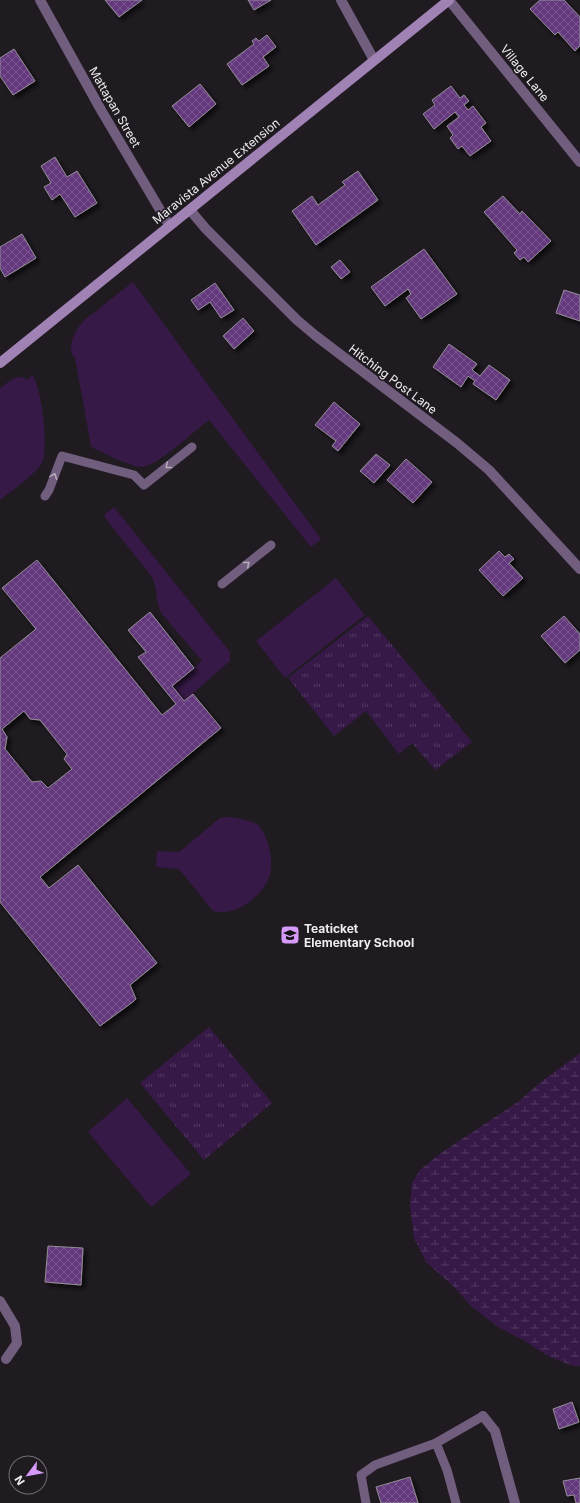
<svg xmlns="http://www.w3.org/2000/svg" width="580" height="1503" viewBox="0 0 580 1503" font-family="Inter,sans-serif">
<defs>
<pattern id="wetland-marsh" width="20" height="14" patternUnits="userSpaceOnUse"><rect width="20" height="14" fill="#361946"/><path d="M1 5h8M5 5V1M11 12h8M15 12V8" fill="none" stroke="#533b61"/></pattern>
<pattern id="park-tufts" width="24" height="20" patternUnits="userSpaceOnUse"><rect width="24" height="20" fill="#361946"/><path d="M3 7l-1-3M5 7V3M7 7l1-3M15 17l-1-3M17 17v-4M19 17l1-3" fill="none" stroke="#533b61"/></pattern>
<pattern id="building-cross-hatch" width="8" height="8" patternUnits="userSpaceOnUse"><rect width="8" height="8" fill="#64387d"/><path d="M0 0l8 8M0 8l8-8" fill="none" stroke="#7a5590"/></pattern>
<filter id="shadow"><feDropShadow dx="3.5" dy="3.5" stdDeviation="2" flood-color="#0009"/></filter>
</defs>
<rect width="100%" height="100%" fill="#1f1b21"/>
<path fill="#361946" d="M133 282 321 539 311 547 209 420C195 430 156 468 141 467 132 467 103 453 93 448L91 446 75 358C66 349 74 332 81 324 86 318 92 314 98 310 109 300 121 291 133 282Z
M32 375C42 387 49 449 42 463 36 474 10 492 0 500V389C8 382 17 372 27 380Z
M114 507 230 652V661L184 701 172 686 202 661 162 614C155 603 158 589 152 577L105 518V514Z
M336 578 365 615 285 678 256 641Z
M228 817C237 818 250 820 258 825 262 829 265 836 267 841 271 852 273 866 269 877 261 898 235 917 213 911L179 869 156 867 157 851 179 852 220 818Z
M127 1098 191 1174 151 1207 88 1132Z"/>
<path fill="url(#wetland-marsh)" d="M580 1053V1366H573L548 1356 523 1340 498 1327 472 1307 452 1285 426 1262 414 1238 410 1207 412 1183 420 1170 441 1153 518 1102 541 1082Z"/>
<path fill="url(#park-tufts)" d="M368 616 472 742 435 770 412 743 399 754 366 711 334 736 288 678Z
M209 1027 272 1103 204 1160 140 1083Z"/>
<path fill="url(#building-cross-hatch)" stroke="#938e96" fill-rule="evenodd" filter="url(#shadow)" d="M105 0H142L119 17Z
M248 0H271L254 10Z
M540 0H564L580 17V46L575 51 558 32 555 35 530 9Z
M267 35 276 47 263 57 269 66 242 85 227 64 254 44 252 41 256 38 259 41Z
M14 49 35 81 13 95 0 76V58Z
M200 84 216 104 189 127 172 106Z
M451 86 460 98 464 95 469 101 464 105 468 110 473 106 486 123 481 127 491 141 470 156 462 146 458 149 450 138 453 135 447 126 459 117 455 112 434 129 423 114 435 105 432 100Z
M55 157 67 177 77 171 97 203 75 217 60 194 52 200 44 187 51 183 41 166Z
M358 171 378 200 316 245 292 211 312 196 318 205 345 185 342 182Z
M503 196 520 214 522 211 551 241 528 262 524 257 520 260 514 253 517 250 484 212Z
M22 234 36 258 5 277 0 268V247Z
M424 249 457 294 421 319 406 298 411 294 408 289 385 306 371 287Z
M340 260 350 272 341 279 331 267Z
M215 283 234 310 221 318 210 302 198 310 191 300Z
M564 290 580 295V321L556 313Z
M243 318 254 331 234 349 223 336Z
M449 344 477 364 472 370 480 376 489 365 510 380 496 400 473 384 475 381 468 376 461 387 433 367Z
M334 402 360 424 338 451 332 446 336 441 315 425Z
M376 454 390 465 374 483 360 471Z
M406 459 432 482 413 503 387 480Z
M499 551 505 557 509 554 514 559 509 563 523 578 503 596 479 570Z
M37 560 162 715 176 704 138 657 146 652 128 630 150 612 194 668 172 686 184 701 193 694 221 728 40 877 49 888 78 865 157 963 130 985 136 999 134 1001 100 1026 0 902V658L36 629 2 588ZM24 711 30 719 40 720 67 754 64 759 72 769 48 788 41 781 32 782 5 749 7 737 2 729Z
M564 616 580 634V650L565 663 541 636Z
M48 1246 83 1248 81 1285 45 1282Z
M572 1402 579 1422 559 1429 553 1409Z
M410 1477 418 1503H381L376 1487Z
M580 1478V1503H576L574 1495 567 1496 563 1481Z"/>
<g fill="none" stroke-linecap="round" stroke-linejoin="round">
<path stroke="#715d7d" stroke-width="9" d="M45 496 49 490 62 456 134 475 144 485 192 447
M222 584 271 545
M436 1443 483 1416
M366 1503 361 1475 375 1465 436 1443 447 1470 456 1503"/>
<path stroke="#715d7d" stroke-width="10" d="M40 0 101 110 169 225
M341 0 374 60
M449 0 580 162
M190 210 206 229 297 320 316 336 457 443 489 470 580 569
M0 1301 15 1326 17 1343 6 1359
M483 1416 495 1431 515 1503"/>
<path stroke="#a182b5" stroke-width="10" d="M0 363 449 0"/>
</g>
<defs><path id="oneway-chevron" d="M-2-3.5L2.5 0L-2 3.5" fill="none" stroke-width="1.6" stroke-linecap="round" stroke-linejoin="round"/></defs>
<g stroke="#b6acbc">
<use href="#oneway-chevron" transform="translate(168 466) rotate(141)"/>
<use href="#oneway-chevron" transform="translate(54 476) rotate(-69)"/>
<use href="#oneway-chevron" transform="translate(247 564) rotate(-39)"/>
</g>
<defs>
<g id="school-square" transform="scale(1)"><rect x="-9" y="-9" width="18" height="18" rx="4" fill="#d69bfa" stroke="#1f1b21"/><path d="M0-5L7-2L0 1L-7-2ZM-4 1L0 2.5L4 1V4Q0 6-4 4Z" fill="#111"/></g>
</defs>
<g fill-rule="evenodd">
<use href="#school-square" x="290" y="935"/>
</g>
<g text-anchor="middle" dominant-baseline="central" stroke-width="3.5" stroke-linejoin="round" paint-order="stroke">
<g font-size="12" fill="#efecf0" stroke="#1f1b21">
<text transform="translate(525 73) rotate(51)">Village Lane</text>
<text transform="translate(115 107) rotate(60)">Mattapan Street</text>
<text transform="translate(216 171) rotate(-39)">Maravista Avenue Extension</text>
<text transform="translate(393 379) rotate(37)">Hitching Post Lane</text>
</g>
<g font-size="12" font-weight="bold" fill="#efecf0" stroke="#1f1b21" text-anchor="start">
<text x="304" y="928">Teaticket<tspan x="304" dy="14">Elementary School</tspan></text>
</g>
</g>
<g transform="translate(28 1475) rotate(238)"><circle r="19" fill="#1f1b21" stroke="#726f74"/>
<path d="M0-3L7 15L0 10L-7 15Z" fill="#d69bfa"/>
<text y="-6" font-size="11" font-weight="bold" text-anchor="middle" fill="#efecf0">N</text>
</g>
</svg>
